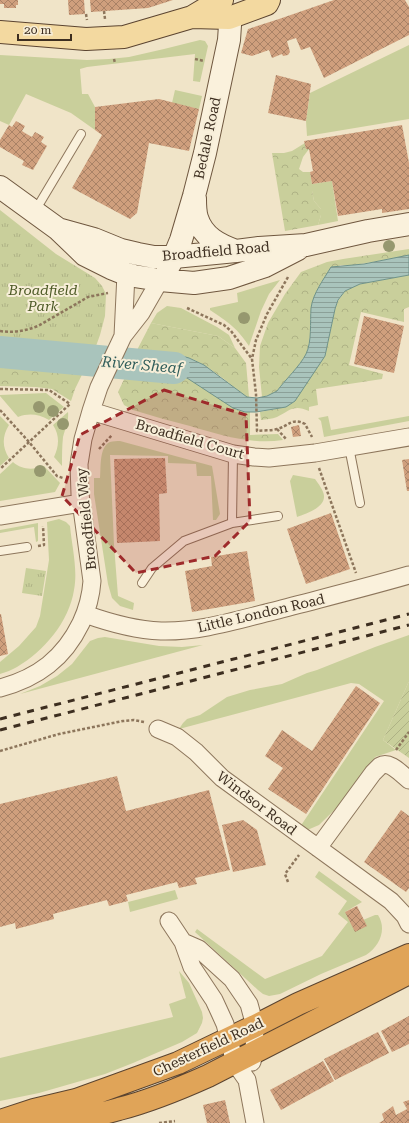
<svg xmlns="http://www.w3.org/2000/svg" width="409" height="1123" viewBox="0 0 409 1123" font-family="'Roboto Serif',serif">
<defs>
<pattern id="forest-crowns" width="20" height="18" patternUnits="userSpaceOnUse"><rect width="20" height="18" fill="#c9cf9b"/><path d="M2 6a3 3 0 1 1 6 0M12 15a3 3 0 1 1 6 0" fill="none" stroke="#aeb285"/></pattern>
<pattern id="park-tufts" width="24" height="20" patternUnits="userSpaceOnUse"><rect width="24" height="20" fill="#c9cf9b"/><path d="M3 7l-1-3M5 7V3M7 7l1-3M15 17l-1-3M17 17v-4M19 17l1-3" fill="none" stroke="#aeb285"/></pattern>
<pattern id="garden-furrows" width="10" height="10" patternUnits="userSpaceOnUse"><rect width="10" height="10" fill="#c9cf9b"/><path d="M-1 1l2-2M0 10L10 0M9 11l2-2" fill="none" stroke="#aeb285"/></pattern>
<pattern id="water-rules" width="6" height="5" patternUnits="userSpaceOnUse"><rect width="6" height="5" fill="#a9c4bc"/><path d="M0 2.5h6" fill="none" stroke="#8ba098"/></pattern>
<pattern id="building-cross-hatch" width="8" height="8" patternUnits="userSpaceOnUse"><rect width="8" height="8" fill="#cf9f7d"/><path d="M0 0l8 8M0 8l8-8" fill="none" stroke="#a98266"/></pattern>
</defs>
<rect width="100%" height="100%" fill="#f0e4c8"/>
<path fill="#c9cf9b" d="M200 40 205 41 208 46 200 82 193 81 195 54 87 67 80 69 82 94H88L95 107V130L71 113 26 94 9 125 0 121V55L87 60 109 59 129 57 164 49Z
M409 45V119L307 136 306 121 310 93Z
M175 90 202 96 199 109 172 103Z
M332 181 338 221 318 225 321 215V209L314 201 312 191V184Z
M280 280 269 294 261 311 249 346C237 328 228 322 210 310V308L238 302 237 293Z
M167 306 181 308 217 327 229 335 235 348 218 336 151 323 157 313Z
M46 393 64 407 49 420C38 414 29 413 18 417L0 396V395Z
M68 412C69 421 65 429 63 437 62 446 62 456 62 466L54 457C59 446 60 436 53 425Z
M0 416 9 425C2 436 2 447 9 458L0 466Z
M328 416 331 430 409 416V421L324 437 321 421 318 418Z
M120 441 212 466 220 514 216 520H213L211 476H197L196 464 168 463V456L110 455 114 545 118 596 134 603 133 610 120 606 112 598 108 584 94 494V478H100C101 467 99 447 110 442 113 441 117 441 120 441Z
M13 462C22 470 33 470 44 466L60 483 55 492 0 501V474Z
M293 475 315 479C318 483 324 491 324 496 325 508 305 514 297 517L290 481Z
M59 519 66 522 70 526C72 547 78 570 74 590 69 622 44 651 17 667 12 670 6 672 0 674V662L19 646 36 627 40 616 49 560 47 522Z
M38 523V541L36 542 34 527 0 533V530Z
M409 635V681L383 740 396 750 375 757 357 788 319 825 305 831 300 827 384 701 359 684 351 683 179 729 183 723 187 719 200 715 227 697 250 690 282 684 307 673 317 670 375 647Z
M105 637 159 646 182 647 203 645 20 694 40 686 57 676 72 664 90 641 98 638Z
M319 871 362 902 345 912 363 920 375 915H378C387 929 380 946 366 955L321 974 280 994 269 996 263 994 258 990 195 932 197 929 265 979 322 956 348 922 338 914 347 901 315 877Z
M175 890 178 899 130 912 128 902Z
M179 971 189 983 202 1012 203 1018 202 1023 197 1033 182 1042 133 1063 105 1074 39 1093 0 1101V1058L173 1017 169 1004 186 998Z"/>
<path fill="url(#forest-crowns)" d="M305 143 306 149H309L303 157 299 169 303 172H310L312 184V191L314 201 321 209V215L318 225 285 231 272 153H284L292 151Z
M409 249V256L354 265H340C330 278 316 290 312 306 308 321 313 340 306 355 300 366 285 380 277 391L272 394 262 397 259 367 260 346 268 323 285 294 301 272 327 262 343 259Z
M409 275V307L404 309V322L361 312 349 365 383 374 382 379 316 389 318 405 309 407V411C294 404 290 410 277 417 272 419 266 419 261 420L260 412 286 407 325 356 335 309 338 301 345 291 360 284Z
M151 323 218 336 235 348 246 363 249 397H247C229 384 204 360 182 356 167 353 151 353 136 352Z
M0 337 44 342 96 346 75 389 71 401 52 389 36 387 0 386Z
M127 373 181 376 187 378 237 410 250 412V435L278 434 283 440C252 445 220 435 190 426 171 421 152 416 133 410L124 405 118 392Z"/>
<path fill="url(#park-tufts)" d="M0 210 56 254 95 278 102 286 106 294 105 316 100 335 96 346 44 342 0 337Z
M26 568 46 571 42 596 22 593Z"/>
<path fill="url(#garden-furrows)" d="M409 681V758L383 740Z"/>
<path fill="url(#water-rules)" stroke="#6f938a" d="M409 255V275L360 284 345 291 338 300 335 309 325 356 295 401 286 407 256 412H245L233 408 187 378 181 376 127 373 136 352 182 356 189 358 204 365 247 397 257 398 267 396 277 391C285 380 300 366 306 354 312 342 310 322 311 308 313 293 324 279 331 267L364 264Z"/>
<g fill="none" stroke-linecap="round" stroke-linejoin="round">
<path stroke="#a9c4bc" stroke-width="32" d="M0 352 174 368"/>
</g>
<path fill="url(#building-cross-hatch)" d="M0 0H18V5H16V8H4V4H0Z
M68 0H84L85 14 69 15Z
M90 0H173L148 8 91 12Z
M334 0H405L409 7V35L324 78 310 47 301 50 296 38 287 41 290 52 288 55 283 56 282 54 272 58 269 50 252 56 241 53 248 29 279 19Z
M276 75 311 84 306 121 268 113Z
M159 99 199 109 189 151 149 143 137 213 130 219 72 188 102 135 95 130V107Z
M16 121 25 126 22 131 25 133 32 137 35 132 44 137 41 142 47 146 33 170 22 165 24 161 0 147V140L9 125 12 127Z
M402 125 409 163V209L382 213V209L338 216 332 181 312 184 310 172 313 171 309 149H306L304 141Z
M364 316 404 326 394 373 354 364Z
M299 425 301 436 293 437 291 427Z
M165 458 167 493 159 494 160 541 117 543 114 459Z
M409 459V491H407L402 460Z
M331 513 350 569 306 584 287 529Z
M247 551 255 601 192 612 185 571 212 566 211 557Z
M0 614H1L8 654 0 656Z
M356 686 380 703 306 814 268 789 283 768 265 756 282 730 312 751Z
M117 776 126 811 209 790 230 870 195 878 197 884 179 888 177 882 126 895 128 901 109 906 107 900 53 914 54 919 16 929 15 923 0 927V804Z
M401 810 409 816V888L406 892 364 862Z
M243 820 257 830 266 865 233 872 222 825Z
M357 906 367 926 355 932 345 912Z
M409 1016V1044L392 1052 381 1031Z
M378 1032 389 1053 335 1080 324 1059Z
M323 1061 334 1081 281 1110 270 1090Z
M225 1100 230 1123H207L203 1105Z
M409 1100V1123H379L384 1120 382 1114 393 1106 396 1115 407 1109 403 1102Z"/>
<g fill="none" stroke-linecap="round" stroke-linejoin="round">
<g stroke="#8d765c" stroke-width="10">
<path id="lane" d="M35 211 81 134
M349 447 360 503
M232 523 233 454
M0 551 27 547
M142 583 152 568 184 541 232 523 278 516"/>
</g>
<g stroke="#8d765c" stroke-width="19">
<path id="street" d="M123 336 126 274
M91 411 233 454 254 457 269 458 315 453 409 437
M0 516 81 503
M85 614C110 623 135 630 161 631 200 632 237 620 274 611 319 599 364 588 409 575
M0 688C38 678 64 658 81 623 87 610 91 596 92 581L80 494 79 464 83 439 91 411 99 387 123 336 141 313 160 280
M158 729 177 737 196 752 222 778 391 901 405 916 409 924
M318 848 373 773C375 771 378 768 380 766 390 760 402 775 409 780
M169 921 183 942 192 967 214 1000 220 1013 225 1024 235 1063 247 1080 255 1123
M183 942 199 949 232 979 249 1004 255 1026 254 1053 252 1062"/>
</g>
<g stroke="#6f573f" stroke-width="24">
<path id="secondary" d="M0 187 58 229 85 255 111 268 126 274 134 276 160 280 194 283 229 278 265 266 298 249
M195 199C195 205 195 212 197 218 203 237 219 245 236 251
M58 229 94 239 121 250 138 254 154 257H174L236 251 259 248 306 245 368 231 409 224
M168 267 174 257 181 240 194 196 205 153 229 40 230 25 229 18 211 12"/>
</g>
<g stroke="#5b4430" stroke-width="24">
<path id="primary" d="M192 17 229 18 267 4 269 0
M0 32 86 39 124 37 192 17 217 2 222 0"/>
</g>
<g stroke="#5b4430" stroke-width="24">
<path id="highway" d="M0 1121 34 1110 76 1100 178 1063 255 1026 298 1004 409 955
M31 1123C59 1121 92 1117 119 1109 150 1101 179 1089 208 1076L409 973"/>
</g>
<path stroke="#8d765c" stroke-width="2.5" stroke-dasharray="3 2" stroke-linecap="butt" d="M104 11 105 19
M86 14 87 20
M114 59 115 63
M195 59 204 61
M288 277 267 314 256 340 252 359 256 394 257 431C263 430 271 431 277 429 289 426 292 417 305 424L312 437
M187 308 224 325 231 331 252 359
M0 331C13 333 25 331 38 326L88 297 108 293
M0 389 49 390 70 404 0 469
M0 410 29 442 57 476 63 478
M277 429 286 439
M99 449 112 435
M319 468 356 573
M38 546 44 545 43 526
M396 750 409 732
M0 751 59 734 123 721 134 720 144 722
M288 882 285 874 299 855
M159 1123 175 1121"/>
<use href="#lane" stroke="#faf1dc" stroke-width="8"/>
<use href="#street" stroke="#faf1dc" stroke-width="17"/>
<use href="#secondary" stroke="#faf1dc" stroke-width="22"/>
<use href="#primary" stroke="#f3d9a0" stroke-width="22"/>
<use href="#highway" stroke="#e0a458" stroke-width="22"/>
<path stroke="#3d2e20" stroke-width="3" stroke-dasharray="7 7" stroke-linecap="butt" d="M0 719 409 614
M0 730 409 625"/>
</g>
<g fill="#96986f">
<circle cx="389" cy="246" r="6"/>
<circle cx="244" cy="318" r="6"/>
<circle cx="39" cy="407" r="6"/>
<circle cx="53" cy="411" r="6"/>
<circle cx="63" cy="424" r="6"/>
<circle cx="40" cy="471" r="6"/>
</g>
<path fill="#9e2a2b" fill-opacity="0.2" stroke="#9e2a2b" stroke-width="3" stroke-dasharray="8 5" stroke-linejoin="round" d="M164 390 246 415 250 521 215 556 136 573 62 496 80 435Z"/>
<g text-anchor="middle" dominant-baseline="central" stroke-width="4" stroke-linejoin="round" paint-order="stroke">
<g font-size="14" fill="#3d2e20" stroke="#f7eed8">
<text transform="translate(207 138) rotate(-78)">Bedale Road</text>
<text transform="translate(216 251) rotate(-5)">Broadfield Road</text>
<text transform="translate(190 439) rotate(16)">Broadfield Court</text>
<text transform="translate(86 519) rotate(-96)">Broadfield Way</text>
<text transform="translate(261 613) rotate(-13)">Little London Road</text>
<text transform="translate(257 803) rotate(37)">Windsor Road</text>
<text transform="translate(208 1047) rotate(-25)">Chesterfield Road</text>
</g>
<g font-size="14" font-style="italic" fill="#4d5a26" stroke="#f7eed8">
<text x="43" y="290">Broadfield<tspan x="43" dy="16">Park</tspan></text>
</g>
<g font-size="15" font-style="italic" fill="#2f5d5a" stroke="#f7eed8">
<text transform="translate(142 365) rotate(5)">River Sheaf</text>
</g>
</g>
<path d="M18 34v6h53v-6" fill="none" stroke="#3d2e20" stroke-width="2"/>
<text x="24" y="34" font-size="12" fill="#3d2e20" stroke="#f7eed8" stroke-width="3" paint-order="stroke">20 m</text>
</svg>
